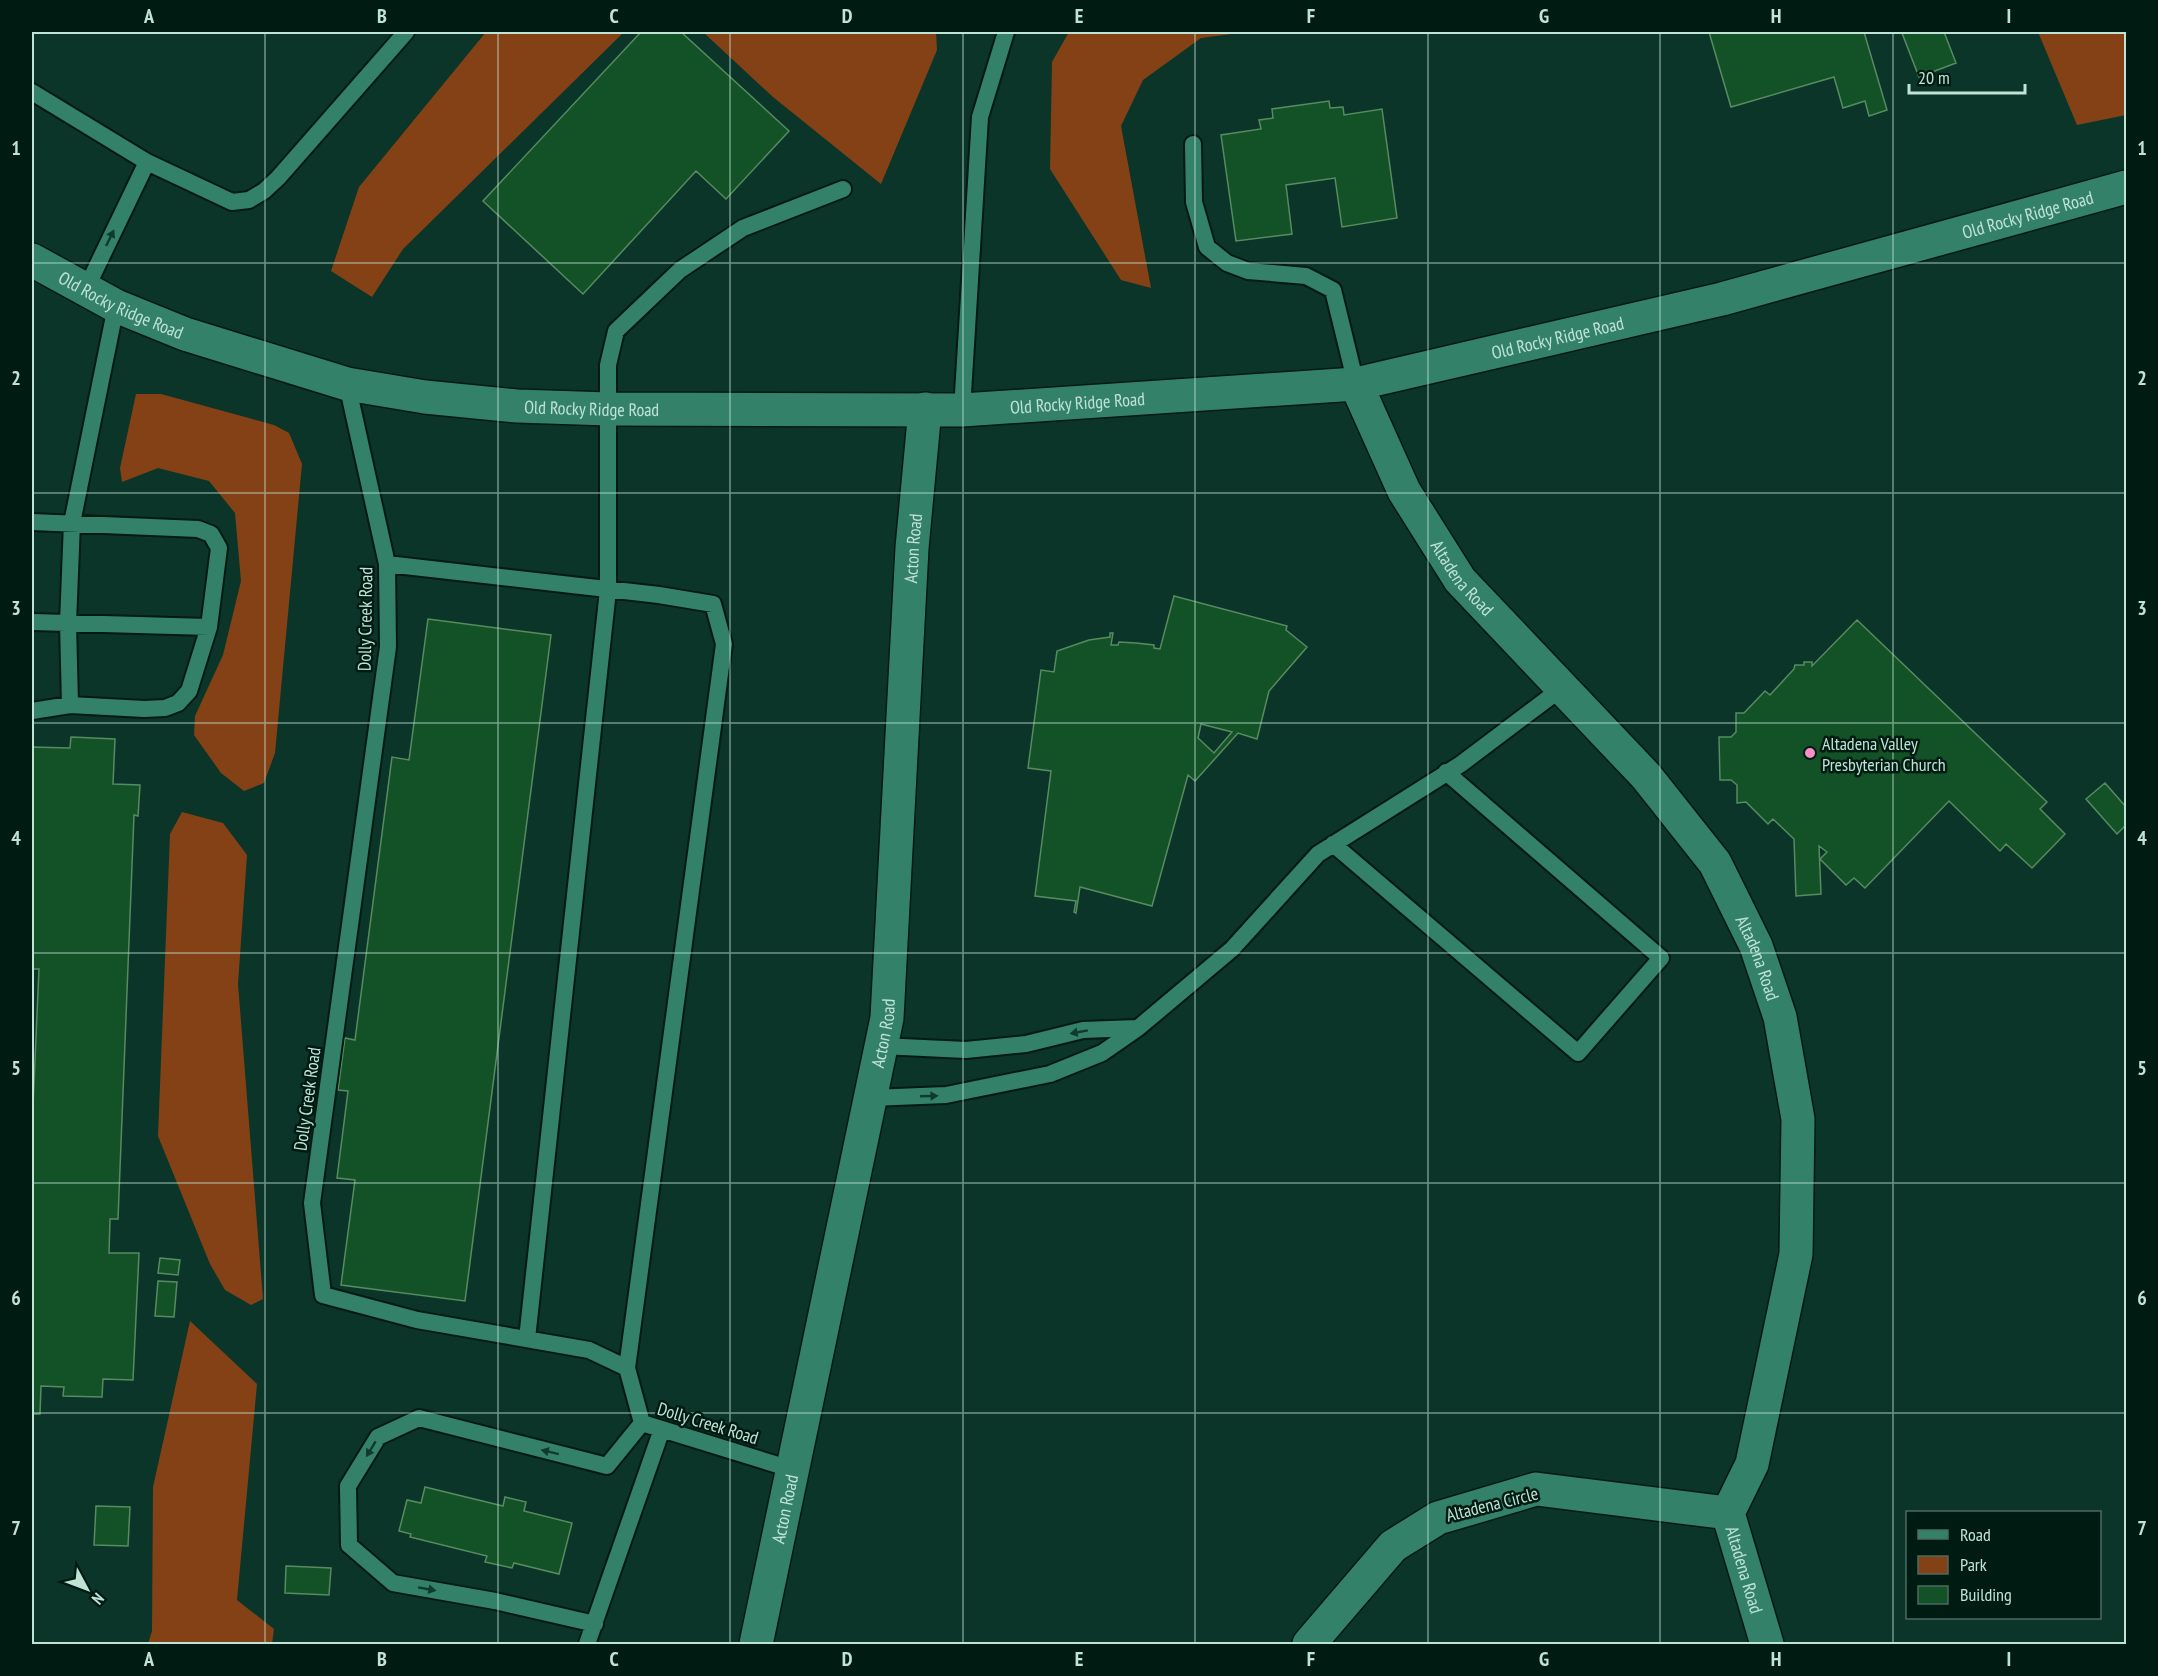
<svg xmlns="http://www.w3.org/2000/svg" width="2158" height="1676" viewBox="0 0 2158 1676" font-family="'PT Sans Narrow',sans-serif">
<rect width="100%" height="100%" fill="#0c3529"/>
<path fill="#844116" d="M486 32H624L403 249 372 297 331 271 359 187Z
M703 32H936L937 50 881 184 773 97Z
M1069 32H1247L1201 38 1143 80 1121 126 1151 288 1121 280 1050 169 1052 62Z
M2038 32H2126V115L2077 125Z
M136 394H161L274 425 289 433 302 464 275 753 264 783 244 791 221 773 194 735 195 716 223 655 241 581 235 513 209 481 158 468 122 482 120 468Z
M182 812 223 823 247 855 238 984 263 1299 251 1305 225 1290 210 1264 158 1136 170 834Z
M190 1321 257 1384 237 1600 274 1629 272 1644H148L152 1631 153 1487Z"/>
<path fill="#135126" stroke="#578b61" stroke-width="1.5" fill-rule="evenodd" d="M641 32H681L789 131 726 199 696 171 583 294 483 201Z
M1709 32H1864L1887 110 1869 116 1865 101 1843 108 1834 77 1731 107Z
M1906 32H1944L1956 63 1919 77 1902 33Z
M1329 101 1330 108 1343 107 1344 115 1382 109 1397 218 1342 227 1335 178 1286 185 1292 234 1236 241 1221 135 1261 129 1259 120 1273 118 1272 109Z
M1174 596 1287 626 1286 630 1307 647 1269 691 1257 739 1238 733 1195 781 1188 775 1152 906 1080 887 1076 913 1074 912 1076 901 1035 896 1051 771 1028 768 1041 670 1054 672 1057 651 1089 640 1110 637V633H1113L1111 645H1118L1119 642 1136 643 1154 645V648L1160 649ZM1201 724 1232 732 1214 753 1198 738Z
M428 619 551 635 465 1301 341 1285 355 1180 337 1178 348 1091 338 1090 345 1038 355 1040 392 757 409 760Z
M1857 620 2047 802 2040 809 2065 834 2032 868 2006 844 2000 851 1949 801 1865 888 1854 878 1846 885 1820 859 1827 852 1819 846 1821 894 1796 896 1794 839 1773 819 1768 824 1746 802 1737 803V785L1731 780H1720L1719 737H1731L1736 732V713H1744L1765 691 1770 695 1794 669 1795 665H1804V662H1812V666Z
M71 737 115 739 113 784 140 785 138 816 134 815 118 1219H110L109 1253H139L133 1380 103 1379 102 1397 63 1396 64 1387 41 1386 40 1414H32V1129L39 969H32V747L70 748Z
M2105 783 2126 807V825L2117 834 2086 799Z
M160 1258 180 1260 178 1275 158 1273Z
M158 1281 177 1282 174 1317 155 1316Z
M425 1487 503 1506 505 1497 526 1502 524 1511 572 1523 559 1574 514 1563 512 1568 485 1562 487 1556 410 1537 411 1534 399 1531 407 1500 421 1503Z
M96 1506 130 1507 128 1546 94 1545Z
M286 1566 331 1568 329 1595 285 1593Z"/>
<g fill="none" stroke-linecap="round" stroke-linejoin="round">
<g stroke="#031a13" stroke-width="20">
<path id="service" d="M32 92 147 162 232 202 249 200 264 191 278 178 406 32
M1193 144 1194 202 1207 247 1227 263 1248 271 1306 276 1333 290 1356 384
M85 291 147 162
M347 384 387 564 388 647 312 1203 323 1295 417 1320 589 1350 627 1368 642 1423 794 1470
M962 410 980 117 1006 32
M32 522 198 529 211 534 219 548 209 627 32 622
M387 564 659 595 713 604 724 644 627 1368
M70 705 144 709 165 708 178 703 189 691 209 627
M32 711 70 705 68 623 72 523 116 306
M1333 844 1578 1053 1661 958 1446 772
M881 1046 966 1050 1026 1044 1083 1030 1137 1028
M871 1098 946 1095 1050 1074 1102 1053 1138 1028 1232 949 1318 854 1461 764 1562 688
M527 1339 608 590V365L616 331 680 270 743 228 843 189
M595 1624 495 1601 393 1583 349 1545 348 1486 378 1437 419 1418 607 1466 642 1423
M587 1644 662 1429"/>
</g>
<g stroke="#031a13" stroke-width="36">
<path id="minor" d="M1309 1644 1393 1546 1438 1518 1536 1489 1728 1513"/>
</g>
<g stroke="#031a13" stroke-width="36">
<g id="tertiary">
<path id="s1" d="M32 260 116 306 185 334 347 384 425 397 517 406 609 409 962 410 1356 384 1722 299 2126 187"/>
<path id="s2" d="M1356 384 1404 491 1460 580 1646 776 1715 863 1756 946 1780 1017 1798 1119 1796 1254 1752 1464 1728 1513 1767 1644"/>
<path id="s3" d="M756 1644 887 1018 912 548 925 409"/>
</g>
</g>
<use href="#service" stroke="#348169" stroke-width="16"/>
<use href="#minor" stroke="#348169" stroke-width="33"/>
<use href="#tertiary" stroke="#348169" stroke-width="33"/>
</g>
<defs><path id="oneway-solid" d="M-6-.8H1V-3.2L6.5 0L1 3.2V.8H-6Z" transform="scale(1.5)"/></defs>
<g fill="#103a2c">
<use href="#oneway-solid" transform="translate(110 238) rotate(-64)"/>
<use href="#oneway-solid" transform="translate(1079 1032) rotate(170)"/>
<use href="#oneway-solid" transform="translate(929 1096) rotate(-2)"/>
<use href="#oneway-solid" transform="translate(371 1449) rotate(121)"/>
<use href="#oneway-solid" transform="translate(550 1452) rotate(-166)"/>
<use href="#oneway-solid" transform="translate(427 1589) rotate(10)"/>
</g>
<path fill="none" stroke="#bfe3d5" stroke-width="1.5" stroke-opacity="0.55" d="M265 32V1644M498 32V1644M730 32V1644M963 32V1644M1195 32V1644M1428 32V1644M1660 32V1644M1893 32V1644M32 263H2126M32 493H2126M32 723H2126M32 953H2126M32 1183H2126M32 1413H2126"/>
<circle fill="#fb8fc5" stroke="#001b12" stroke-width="2" cx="1810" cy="753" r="6"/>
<g text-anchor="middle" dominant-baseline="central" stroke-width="5" stroke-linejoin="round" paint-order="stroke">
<g font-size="18" fill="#bfe3d5" stroke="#001b12">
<text stroke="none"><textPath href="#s1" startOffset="2044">Old Rocky Ridge Road</textPath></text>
<text stroke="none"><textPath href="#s1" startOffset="100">Old Rocky Ridge Road</textPath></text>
<text stroke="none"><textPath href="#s1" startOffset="1558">Old Rocky Ridge Road</textPath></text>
<text stroke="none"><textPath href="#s1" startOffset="1072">Old Rocky Ridge Road</textPath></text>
<text stroke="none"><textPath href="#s1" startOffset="586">Old Rocky Ridge Road</textPath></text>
<text stroke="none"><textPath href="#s3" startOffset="1110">Acton Road</textPath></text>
<text stroke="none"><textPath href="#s2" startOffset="222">Altadena Road</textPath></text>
<text transform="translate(365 619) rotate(-89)">Dolly Creek Road</text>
<text stroke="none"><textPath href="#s2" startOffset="708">Altadena Road</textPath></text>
<text stroke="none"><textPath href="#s3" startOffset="624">Acton Road</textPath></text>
<text transform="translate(307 1099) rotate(-82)">Dolly Creek Road</text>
<text transform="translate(708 1423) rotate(17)">Dolly Creek Road</text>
<text transform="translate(1492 1504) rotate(-14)">Altadena Circle</text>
<text stroke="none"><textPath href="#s3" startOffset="138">Acton Road</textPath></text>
<text stroke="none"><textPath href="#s2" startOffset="1338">Altadena Road</textPath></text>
</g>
<g font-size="18" fill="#bfe3d5" stroke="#001b12" text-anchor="start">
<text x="1822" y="743">Altadena Valley<tspan x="1822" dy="21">Presbyterian Church</tspan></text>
</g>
</g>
<rect width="2158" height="1676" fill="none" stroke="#001b12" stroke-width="66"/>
<rect x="1906" y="1511" width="195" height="108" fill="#001b12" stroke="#4c6b60" stroke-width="1.5"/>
<rect x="1918" y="1530" width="30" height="9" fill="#348169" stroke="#4c6b60" stroke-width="1.5"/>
<text x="1960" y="1541" font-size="18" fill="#bfe3d5">Road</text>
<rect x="1918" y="1556" width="30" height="18" fill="#844116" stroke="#4c6b60" stroke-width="1.5"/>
<text x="1960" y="1571" font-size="18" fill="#bfe3d5">Park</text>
<rect x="1918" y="1586" width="30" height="18" fill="#135126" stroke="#4c6b60" stroke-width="1.5"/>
<text x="1960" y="1601" font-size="18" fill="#bfe3d5">Building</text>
<g transform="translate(87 1589) rotate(131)" stroke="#001b12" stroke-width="4.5" paint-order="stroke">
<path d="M0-4.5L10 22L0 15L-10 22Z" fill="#bfe3d5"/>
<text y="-9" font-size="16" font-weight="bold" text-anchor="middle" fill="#bfe3d5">N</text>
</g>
<path d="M1909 84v9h116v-9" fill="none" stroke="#bfe3d5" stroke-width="3"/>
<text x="1918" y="84" font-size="18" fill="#bfe3d5" stroke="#001b12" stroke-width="4.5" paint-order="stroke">20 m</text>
<rect x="33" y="33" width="2092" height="1610" fill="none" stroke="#bfe3d5" stroke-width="2"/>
<g font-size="20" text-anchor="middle" font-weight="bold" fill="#bfe3d5">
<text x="149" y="23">A</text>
<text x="382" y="23">B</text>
<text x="614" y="23">C</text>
<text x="847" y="23">D</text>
<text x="1079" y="23">E</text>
<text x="1311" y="23">F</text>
<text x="1544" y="23">G</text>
<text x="1776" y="23">H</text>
<text x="2009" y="23">I</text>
<text x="16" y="155">1</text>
<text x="2142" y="155">1</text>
<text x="16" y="385">2</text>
<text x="2142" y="385">2</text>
<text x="16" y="615">3</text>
<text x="2142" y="615">3</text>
<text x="16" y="845">4</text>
<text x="2142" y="845">4</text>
<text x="16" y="1075">5</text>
<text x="2142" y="1075">5</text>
<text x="16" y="1305">6</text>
<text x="2142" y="1305">6</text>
<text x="16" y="1535">7</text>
<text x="2142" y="1535">7</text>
<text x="149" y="1666">A</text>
<text x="382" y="1666">B</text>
<text x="614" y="1666">C</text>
<text x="847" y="1666">D</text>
<text x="1079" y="1666">E</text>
<text x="1311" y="1666">F</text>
<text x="1544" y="1666">G</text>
<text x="1776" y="1666">H</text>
<text x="2009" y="1666">I</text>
</g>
</svg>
